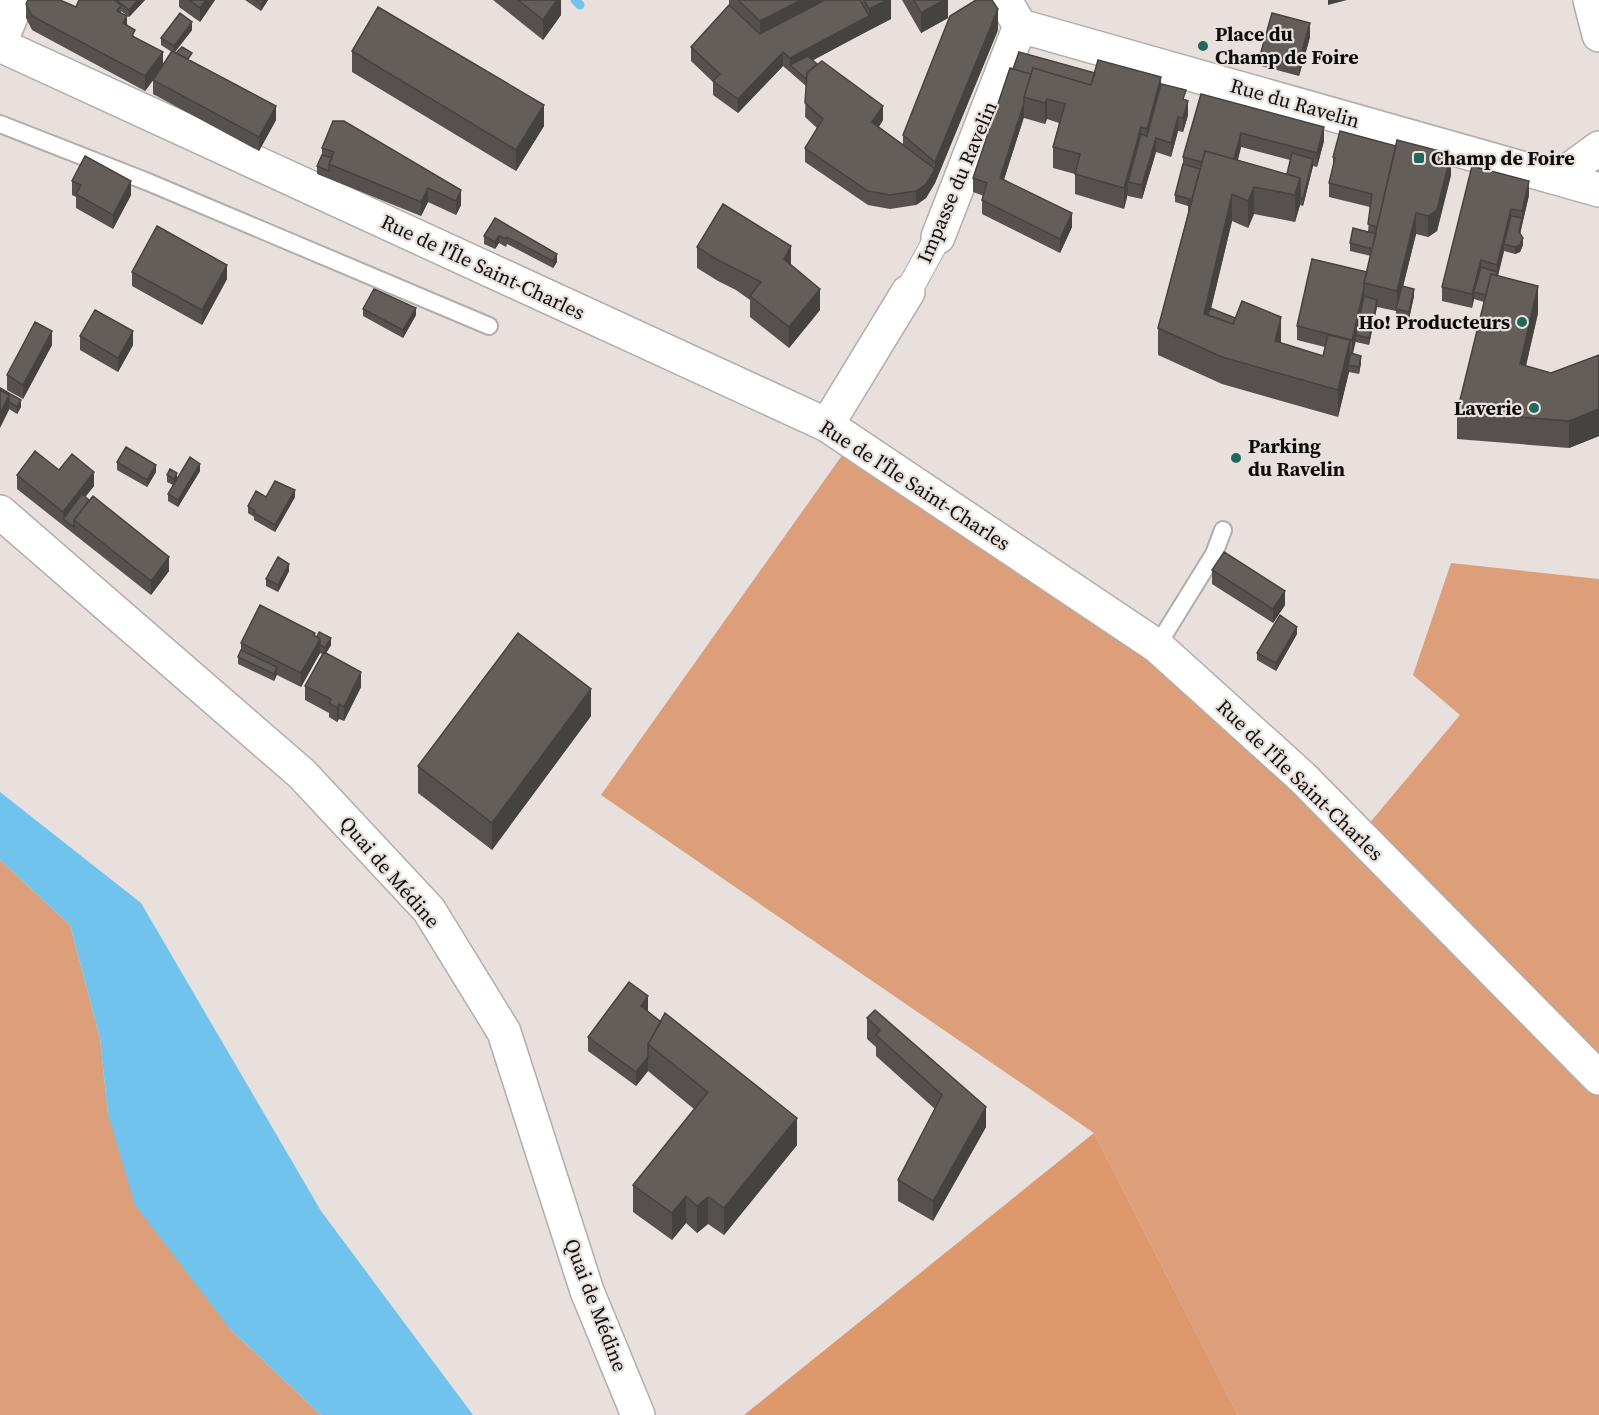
<svg xmlns="http://www.w3.org/2000/svg" width="1599" height="1415" viewBox="0 0 1599 1415" font-family="'Source Serif 4',serif">
<rect width="100%" height="100%" fill="#e7e0dc"/>
<path fill="#dc9f7a" d="M843 454 1160 668 1352 844 1460 715 1413 675 1451 563 1599 579V1415H1238L1094 1133 601 795Z
M0 860 70 925 100 1038 108 1114 230 1329 321 1415H0Z"/>
<path fill="#dd986c" d="M1094 1133 1238 1415H744Z"/>
<path fill="#6fc3ed" d="M0 792 141 903 321 1211 473 1415H321L230 1329 135 1205 108 1114 100 1038 70 925 0 860Z"/>
<g fill="none" stroke-linecap="round" stroke-linejoin="round">
<path stroke="#6fc3ed" stroke-width="9" d="M575 0 580 5"/>
<g stroke="#b3aca9" stroke-width="20">
<path id="service" d="M0 124 148 182 489 326
M1157 646 1214 554 1223 530"/>
</g>
<g stroke="#b3aca9" stroke-width="28">
<path id="pedestrian" d="M908 292 938 237"/>
</g>
<g stroke="#b3aca9" stroke-width="36">
<path id="minor" d="M0 43 18 0
M0 45 827 425 1157 646 1302 777 1599 1078
M938 237 1020 26
M827 425 908 292
M0 512 302 774 429 910 504 1032 587 1291 638 1415"/>
</g>
<g stroke="#b3aca9" stroke-width="36">
<path id="secondary" d="M1005 0 1020 26 1599 190
M1590 0 1599 35
M1558 178 1599 148"/>
</g>
<use href="#service" stroke="#fff" stroke-width="16"/>
<use href="#pedestrian" stroke="#fff" stroke-width="26"/>
<use href="#minor" stroke="#fff" stroke-width="33"/>
<use href="#secondary" stroke="#fff" stroke-width="33"/>
</g>
<path fill="#56514e" fill-rule="evenodd" d="M28 0H62V1L76 7 79 0H145L129 17 121 11V13L135 38 163 65 172 52 161 45V38L192 30 175 52 192 61 276 120 259 151 153 94V80L156 76 145 91 32 30 26 18V4Z
M179 0H215L200 22 179 7Z
M245 0H268L261 11Z
M493 0H561V15L543 40Z
M729 0H891V19L813 60 883 120 879 127 903 144V135L998 30 935 183 926 198 916 205 890 209 868 205 805 162V148L817 128 805 117 806 86 783 66 738 113 713 95V82L691 61V47L729 5Z
M902 0H948V18L921 33Z
M1310 37 1299 76 1261 66V52Z
M352 51 544 126 516 171 352 72Z
M1010 68 1095 73 1161 84 1186 100 1188 115 1183 132 1178 131 1171 157 1156 152 1142 199 1128 196V193L1124 209 1075 194V174L1053 168V147L1059 123 1047 119 1045 124 1024 118V117L1004 179 1072 227 1060 253 982 214V200L984 196 973 192V178Z
M1201 94 1324 141 1317 167 1313 166 1303 206 1300 205 1295 222 1254 214 1248 228 1232 221 1211 308 1281 343 1323 356 1325 347 1297 340V326L1367 272 1371 256 1350 251V243L1368 232 1370 207 1329 197V183L1333 167V157L1451 175 1437 231 1428 237 1416 234 1403 286 1414 296 1409 319 1396 316V311L1377 307 1369 345 1356 342V340L1353 354 1361 363 1359 374 1349 372 1338 417 1222 384 1158 355V328L1188 213V206L1175 202V195L1183 164V157ZM1241 147 1290 160 1287 174 1238 160Z
M333 121 461 205 456 215 428 202 421 216 317 174V166L322 155V148Z
M1472 166 1529 195 1520 234 1523 245 1520 252 1515 254 1504 251 1498 276 1538 313 1526 366 1551 373 1599 355V436L1569 448 1457 439V412L1484 302 1474 299 1472 308 1442 301V287Z
M72 181 131 195 113 229 76 208V197L72 195Z
M495 218 557 262 553 268 507 244 506 247 499 243 495 249 484 244V236Z
M697 247 791 265 820 310 789 348 750 317V300L736 290 718 281 697 268Z
M132 272 227 279 202 325 132 286Z
M363 309 416 315 403 338 363 316Z
M80 336 133 345 118 372 80 350Z
M52 345 23 399 7 390V375Z
M0 388 21 407 17 414 9 409Z
M117 462 156 472 147 487 117 470Z
M59 470 94 486 85 497 169 571 151 595 17 489V475Z
M200 471 178 507 168 501V494L173 485 167 482V475L177 477Z
M266 497H295L275 532 254 520V517L248 513V506Z
M1212 570 1285 605 1273 623 1212 584Z
M289 571 278 592 266 586V579Z
M1297 634 1276 671 1257 660V653Z
M315 636 331 645 326 653 361 687 344 721 339 719 337 722 329 717V713L305 700V686L322 654 320 653 301 687 277 675 274 681 238 664V657L241 650V643Z
M591 716 492 850 418 793V766Z
M648 1010 647 1011 797 1145 724 1235 708 1224 697 1233 686 1223 672 1240 633 1212V1185L694 1109 648 1071 636 1086 588 1051V1037Z
M867 1018 986 1127 933 1221 898 1201V1180L935 1109 876 1056V1047L867 1039Z"/>
<path fill="#464240" d="M138 0H145L129 17V10Z
M206 0H215L200 22V8Z
M264 0H268L261 11V4Z
M557 0H561V15L543 40V20Z
M801 0H851L760 48V21Z
M883 0H891V19L869 30V9Z
M944 0H948V18L921 33V13Z
M1328 0H1347L1328 5Z
M998 9V30L935 183 926 198 916 205V191L935 169V162Z
M127 16V30L123 23Z
M869 16V30L795 70 790 65V72V58Z
M192 22V30L174 53V46Z
M1310 23V37L1299 76V62Z
M163 52V67L145 91V76Z
M783 52V66L738 113V99Z
M1161 77V98L1147 150V129Z
M1047 99V119L1045 124V103Z
M1188 101V115L1183 132V118Z
M1024 103V117L1000 192V178Z
M544 105V126L516 171V150Z
M276 106V120L259 151V137Z
M883 106V120L872 136V122Z
M1178 117V131L1171 157V143Z
M1141 127V148L1128 182V193L1124 209V188Z
M1324 127V141L1317 167V153Z
M1241 133V147L1231 185V171Z
M1156 138V152L1142 199V185Z
M1451 154V175L1437 231 1428 237V216Z
M1313 159V166L1303 206V199Z
M1300 178V205L1295 222V195Z
M131 181V195L113 229V215Z
M1529 181V195L1522 225V211Z
M1254 187V214L1248 228V201Z
M428 188V202L421 216V202Z
M461 190V205L456 215V201Z
M1232 194V221L1205 334 1204 314Z
M1511 209V223L1504 244V251L1491 303 1497 272V265Z
M1072 213V227L1060 253V239Z
M1416 213V234L1397 311V291Z
M1522 218V225L1519 239V232Z
M499 236V243L495 249V242Z
M1523 238V245L1520 252 1515 254V247Z
M791 246V267L784 259Z
M557 254V262L553 268V261Z
M1481 260V274L1474 292V299L1472 308V294Z
M227 265V279L202 325V310Z
M1538 286V313L1520 391V364Z
M1364 288V302L1356 335V340L1352 354V340Z
M820 289V310L789 348V327Z
M1414 289V296L1409 319V312Z
M1377 300V307L1369 345V338Z
M416 308V315L403 338V330Z
M1281 317V344L1275 341Z
M52 331V345L23 399V385Z
M133 331V345L118 372V358Z
M1350 340V365H1348L1349 372 1338 417V390Z
M1361 356V363L1359 374V367Z
M9 395V410L0 428V414Z
M21 400V407L17 414V407Z
M1599 409V436L1569 448V421Z
M200 464V471L178 507V500Z
M156 465V472L147 487V480Z
M94 472V486L66 521 63 519V512Z
M177 473V480L174 486V479Z
M295 490V497L275 532V525Z
M169 557V571L151 595V581Z
M289 564V571L278 592V585Z
M1285 591V605L1273 623V609Z
M1297 627V634L1276 671V663Z
M331 638V645L325 655V648Z
M320 639V653L301 687V673Z
M277 667V674L274 681V674Z
M361 672V687L344 721V707Z
M591 689V716L492 850V823Z
M339 704V719L337 722V708Z
M648 996V1010L641 1020V1006Z
M648 1057V1071L636 1086V1072Z
M986 1107V1127L933 1221V1201Z
M797 1118V1145L724 1235V1208Z
M686 1196V1223L672 1240V1213Z
M708 1197V1224L697 1233V1206Z"/>
<path fill="#645e5b" stroke="#464240" stroke-width="1.5" d="M28 0H60L76 7 79 0H114L121 5 117 11 127 16 123 23 135 30 132 36 163 52 145 76 32 16 26 4Z
M116 0H138L129 10Z
M189 0H206L200 8Z
M256 0H264L261 4Z
M518 0H557L543 20Z
M738 0H801L760 21Z
M825 0H860L869 16 790 58 783 52 738 99 713 81 720 74 691 47 729 5 760 34Z
M864 0H887L869 9Z
M914 0H944L921 13Z
M976 0H992L998 9 935 162 903 135 950 16Z
M378 7 544 105 516 150 352 51Z
M180 13 192 22 174 46 161 38Z
M1272 13 1310 23 1299 62 1261 52Z
M182 47 192 53 188 59 176 53Z
M172 51 276 106 259 137 153 80Z
M1019 52 1095 73 1091 85 1033 68 1031 74 1013 69Z
M808 56 817 64 807 73 806 79 790 65Z
M1098 60 1161 77 1147 129 1141 127 1124 188 1075 174 1080 154 1053 147 1065 104 1047 99 1045 103 1024 97 1033 68 1091 85Z
M822 61 883 106 872 122 935 169 926 184 916 191 890 195 868 191 805 148 823 119 805 103 807 73Z
M1010 68 1031 74 1024 97V103L1000 178 1072 213 1060 239 982 200 987 183 973 178Z
M1161 84 1186 90 1183 99 1188 101 1183 118 1178 117 1171 143 1156 138 1142 185 1128 182 1141 134 1147 136Z
M1201 94 1324 127 1317 153 1241 133 1234 159 1205 151 1202 162 1183 157Z
M333 121H344L461 190 456 201 428 188 421 202 329 164 334 152 322 148Z
M1340 131 1396 146 1377 227 1368 224 1372 194 1329 183 1335 158 1333 157Z
M1397 140 1451 154 1437 210 1428 216 1416 213 1397 291 1364 283Z
M1205 151 1300 178 1295 195 1254 187 1248 201 1232 194 1204 314 1233 324 1242 301 1281 317 1275 341 1323 356 1328 335 1350 340 1338 390 1222 357 1158 328Z
M1292 153 1313 159 1303 199 1300 198V178L1287 174Z
M322 155 332 158 329 164V171L317 166Z
M85 156 131 181 113 215 76 194 81 185 72 181Z
M1183 164 1200 169 1190 206 1188 205 1190 199 1175 195Z
M1472 166 1529 181 1522 211 1511 209 1497 265 1481 260 1472 294 1442 287Z
M723 204 791 246 784 259 820 289 789 327 750 296 761 282 718 260 697 247Z
M1511 216 1522 218 1519 232 1523 238 1520 245 1515 247 1504 244Z
M495 218 557 254 553 261 507 237 506 239 499 236 495 242 484 236Z
M157 226 227 265 202 310 132 272Z
M1353 228 1376 234 1372 249 1350 243Z
M1312 259 1367 272 1364 283V288L1352 340 1297 326Z
M1481 267 1497 272 1496 275 1491 274 1486 295 1474 292Z
M1491 274 1538 286 1520 364 1551 373 1599 355V409L1569 421 1457 412Z
M1402 286 1414 289 1409 312 1396 309Z
M374 289 416 308 403 330 363 309Z
M1364 296 1377 300 1369 338 1356 335Z
M1210 308 1235 318 1233 324 1208 315Z
M95 310 133 331 118 358 80 336Z
M35 322 52 331 23 385 7 375Z
M1351 353 1361 356 1359 367 1348 365Z
M0 388 21 400 17 407 9 402V395L0 390Z
M0 390 9 395 0 414Z
M126 447 156 465 147 480 117 462Z
M35 451 59 470 72 454 94 472 63 512 17 475Z
M190 457 200 464 178 500 168 494Z
M170 469 177 473 174 479 167 475Z
M275 481 295 490 275 525 254 513 255 511 248 506 256 491 266 497Z
M82 494 89 500 74 520V527L63 519Z
M93 496 169 557 151 581 74 520Z
M1224 552 1285 591 1273 609 1212 570Z
M278 557 289 564 278 585 266 579Z
M260 605 315 633 314 635 320 639 301 673 241 643Z
M1280 615 1297 627 1276 663 1257 653Z
M319 632 331 638 325 648 320 645V639L317 637Z
M518 633 591 689 492 823 418 766Z
M241 650 277 667 274 674 238 657Z
M324 652 361 672 344 707 339 704 337 708 329 703 331 699 305 686Z
M629 982 648 996 641 1006 661 1022 648 1044V1057L636 1072 588 1037Z
M875 1010 986 1107 933 1201 898 1180 942 1095 876 1035 880 1030 867 1018Z
M665 1013 797 1118 724 1208 708 1197 697 1206 686 1196 672 1213 633 1185 708 1092 648 1044Z"/>
<g fill="#21675b" stroke="#e7e0dc" stroke-width="2">
<circle cx="1203" cy="46" r="6"/>
<rect x="1413" y="152" width="12" height="12" rx="3"/>
<circle cx="1522" cy="322" r="6"/>
<circle cx="1534" cy="408" r="6"/>
<circle cx="1236" cy="458" r="6"/>
</g>
<g text-anchor="middle" dominant-baseline="central" stroke-width="4.5" stroke-linejoin="round" paint-order="stroke">
<g font-size="20" font-weight="bold" fill="#0f0d0b" stroke="#e7e0dc" text-anchor="start">
<text x="1215" y="34">Place du<tspan x="1215" dy="23">Champ de Foire</tspan></text>
<text x="1431" y="158">Champ de Foire</text>
<text x="1510" y="322" text-anchor="end">Ho! Producteurs</text>
<text x="1522" y="408" text-anchor="end">Laverie</text>
<text x="1248" y="446">Parking<tspan x="1248" dy="23">du Ravelin</tspan></text>
</g>
<g font-size="20" fill="#0f0d0b" stroke="#e7e0dc">
<text transform="translate(1295 103) rotate(16)">Rue du Ravelin</text>
<text transform="translate(957 182) rotate(-67)">Impasse du Ravelin</text>
<text transform="translate(483 267) rotate(25)">Rue de l'Île Saint-Charles</text>
<text transform="translate(915 485) rotate(33)">Rue de l'Île Saint-Charles</text>
<text transform="translate(1300 780) rotate(44)">Rue de l'Île Saint-Charles</text>
<text transform="translate(390 872) rotate(49)">Quai de Médine</text>
<text transform="translate(596 1305) rotate(69)">Quai de Médine</text>
</g>
</g>
</svg>
